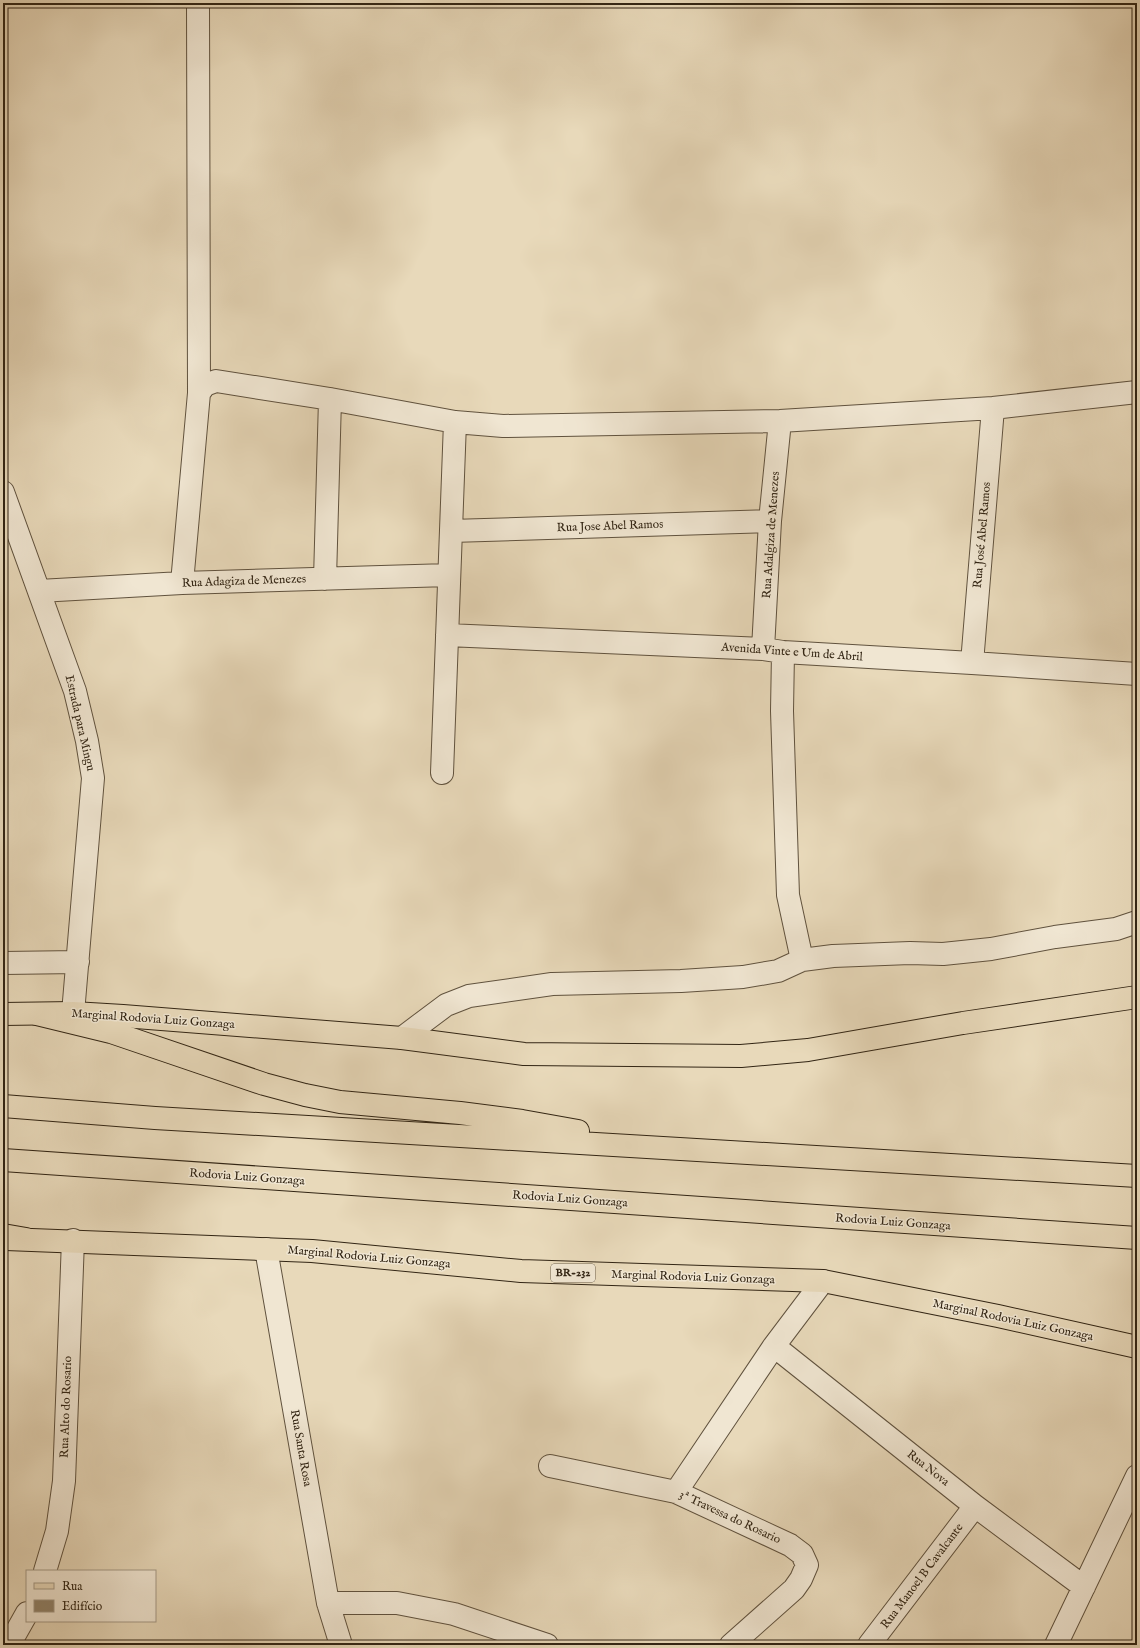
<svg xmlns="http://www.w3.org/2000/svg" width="1140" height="1648" viewBox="0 0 1140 1648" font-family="'IM FELL English',serif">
<defs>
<filter id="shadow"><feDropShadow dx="3.5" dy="3.5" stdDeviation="0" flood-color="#0004"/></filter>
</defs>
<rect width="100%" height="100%" fill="#e8d9ba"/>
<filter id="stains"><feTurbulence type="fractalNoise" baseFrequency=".005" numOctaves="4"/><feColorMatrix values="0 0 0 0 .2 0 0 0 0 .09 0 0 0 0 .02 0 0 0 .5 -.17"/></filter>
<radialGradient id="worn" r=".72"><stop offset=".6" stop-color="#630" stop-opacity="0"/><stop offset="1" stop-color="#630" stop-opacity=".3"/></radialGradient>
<path fill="#91836a" stroke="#322514" filter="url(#shadow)" d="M3 1321H7L3 1346Z"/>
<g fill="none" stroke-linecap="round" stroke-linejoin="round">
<g stroke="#60523e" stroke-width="24">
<path id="minor" d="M198 3 199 393
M3 492 75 691 87 741 93 778 73 1013
M451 531 770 521
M325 579 330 399
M182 583 199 393 205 385 216 381 330 399 455 422 503 426 780 421 993 408 1137 392
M39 591 182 583 449 575
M447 635 763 649 783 652 972 663 1137 674
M763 649 770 521 780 421
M783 652 782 711 788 895 802 960 833 956 910 953 943 954 991 949 1055 937 1116 929 1137 922
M972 663 993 408
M442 773 455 422
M3 963 78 962
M402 1038 446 1005 469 996 552 984 681 981 743 977 778 971 802 960
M266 1249 328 1603 341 1645
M774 1346 975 1506 1084 1587
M550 1466 676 1492 790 1545 802 1554 807 1565 801 1579 794 1589 731 1645
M676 1492 774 1346 823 1281
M45 1571 57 1531 64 1481 73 1240
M328 1603H397L454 1614 547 1645
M9 1645 27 1613
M869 1645 975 1506
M1056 1645 1137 1476"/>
</g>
<g stroke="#322514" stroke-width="24">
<path id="major" d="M3 1014 73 1013 123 1016 402 1038 524 1054 741 1056 808 1050 963 1023 1137 997
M6 1239 312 1251 521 1271 823 1281 998 1316 1137 1347"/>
</g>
<g stroke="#322514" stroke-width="24">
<path id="highway" d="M37 1014 111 1032 264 1084 305 1095 340 1102 460 1113 522 1121 578 1131
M3 1106 155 1118 1137 1176
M3 1160 1137 1238
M3 1235 26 1239"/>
</g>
<use href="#minor" stroke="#f0e6d2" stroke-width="22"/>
<use href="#major" stroke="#e8d9ba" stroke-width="22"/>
<use href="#highway" stroke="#e8d9ba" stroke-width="22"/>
</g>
<g text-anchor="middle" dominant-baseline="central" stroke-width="3" stroke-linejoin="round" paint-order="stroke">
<rect fill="#f0e6d2" stroke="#6b5f4d" stroke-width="1" x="551" y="1264" width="44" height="18" rx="3"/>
<g font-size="11" font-weight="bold" fill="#322514">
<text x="573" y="1273">BR-232</text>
</g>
<g font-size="12" fill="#322514" stroke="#f0e6d2">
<text transform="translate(610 526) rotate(-2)">Rua Jose Abel Ramos</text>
<text transform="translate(771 535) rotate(-86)">Rua Adalgiza de Menezes</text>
<text transform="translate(982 535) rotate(-85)">Rua José Abel Ramos</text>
<text transform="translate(244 581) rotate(-2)">Rua Adagiza de Menezes</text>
<text transform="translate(792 652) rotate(4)">Avenida Vinte e Um de Abril</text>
<text transform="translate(80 723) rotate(77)">Estrada para Mingu</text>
<text transform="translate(153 1019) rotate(4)">Marginal Rodovia Luiz Gonzaga</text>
<text transform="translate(247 1177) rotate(4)">Rodovia Luiz Gonzaga</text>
<text transform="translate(570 1199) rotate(4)">Rodovia Luiz Gonzaga</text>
<text transform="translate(893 1222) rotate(4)">Rodovia Luiz Gonzaga</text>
<text transform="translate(369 1257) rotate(5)">Marginal Rodovia Luiz Gonzaga</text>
<text transform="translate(693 1277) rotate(2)">Marginal Rodovia Luiz Gonzaga</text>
<text transform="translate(1013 1320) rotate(12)">Marginal Rodovia Luiz Gonzaga</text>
<text transform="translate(66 1407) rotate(-88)">Rua Alto do Rosario</text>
<text transform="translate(301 1448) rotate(80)">Rua Santa Rosa</text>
<text transform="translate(928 1468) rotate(38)">Rua Nova</text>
<text transform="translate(730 1517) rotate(25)">3ª Travessa do Rosario</text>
<text transform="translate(922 1576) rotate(-53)">Rua Manoel B Cavalcante</text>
</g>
</g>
<rect width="1140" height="1648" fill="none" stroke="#e8d9ba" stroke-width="16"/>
<rect x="4" y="4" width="1132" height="1640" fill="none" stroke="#322514" stroke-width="2"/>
<rect x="8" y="8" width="1124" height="1632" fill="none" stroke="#322514"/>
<rect x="26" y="1570" width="130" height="52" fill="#f0e6d2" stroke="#a49986"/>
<rect x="34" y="1583" width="20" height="6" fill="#e8d9ba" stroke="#a49986"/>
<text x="62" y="1590" font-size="12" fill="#322514">Rua</text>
<rect x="34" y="1600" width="20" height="12" fill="#91836a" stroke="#a49986"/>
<text x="62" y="1610" font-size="12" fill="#322514">Edifício</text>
<rect width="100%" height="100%" filter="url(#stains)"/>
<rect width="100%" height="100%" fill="url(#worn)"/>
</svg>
